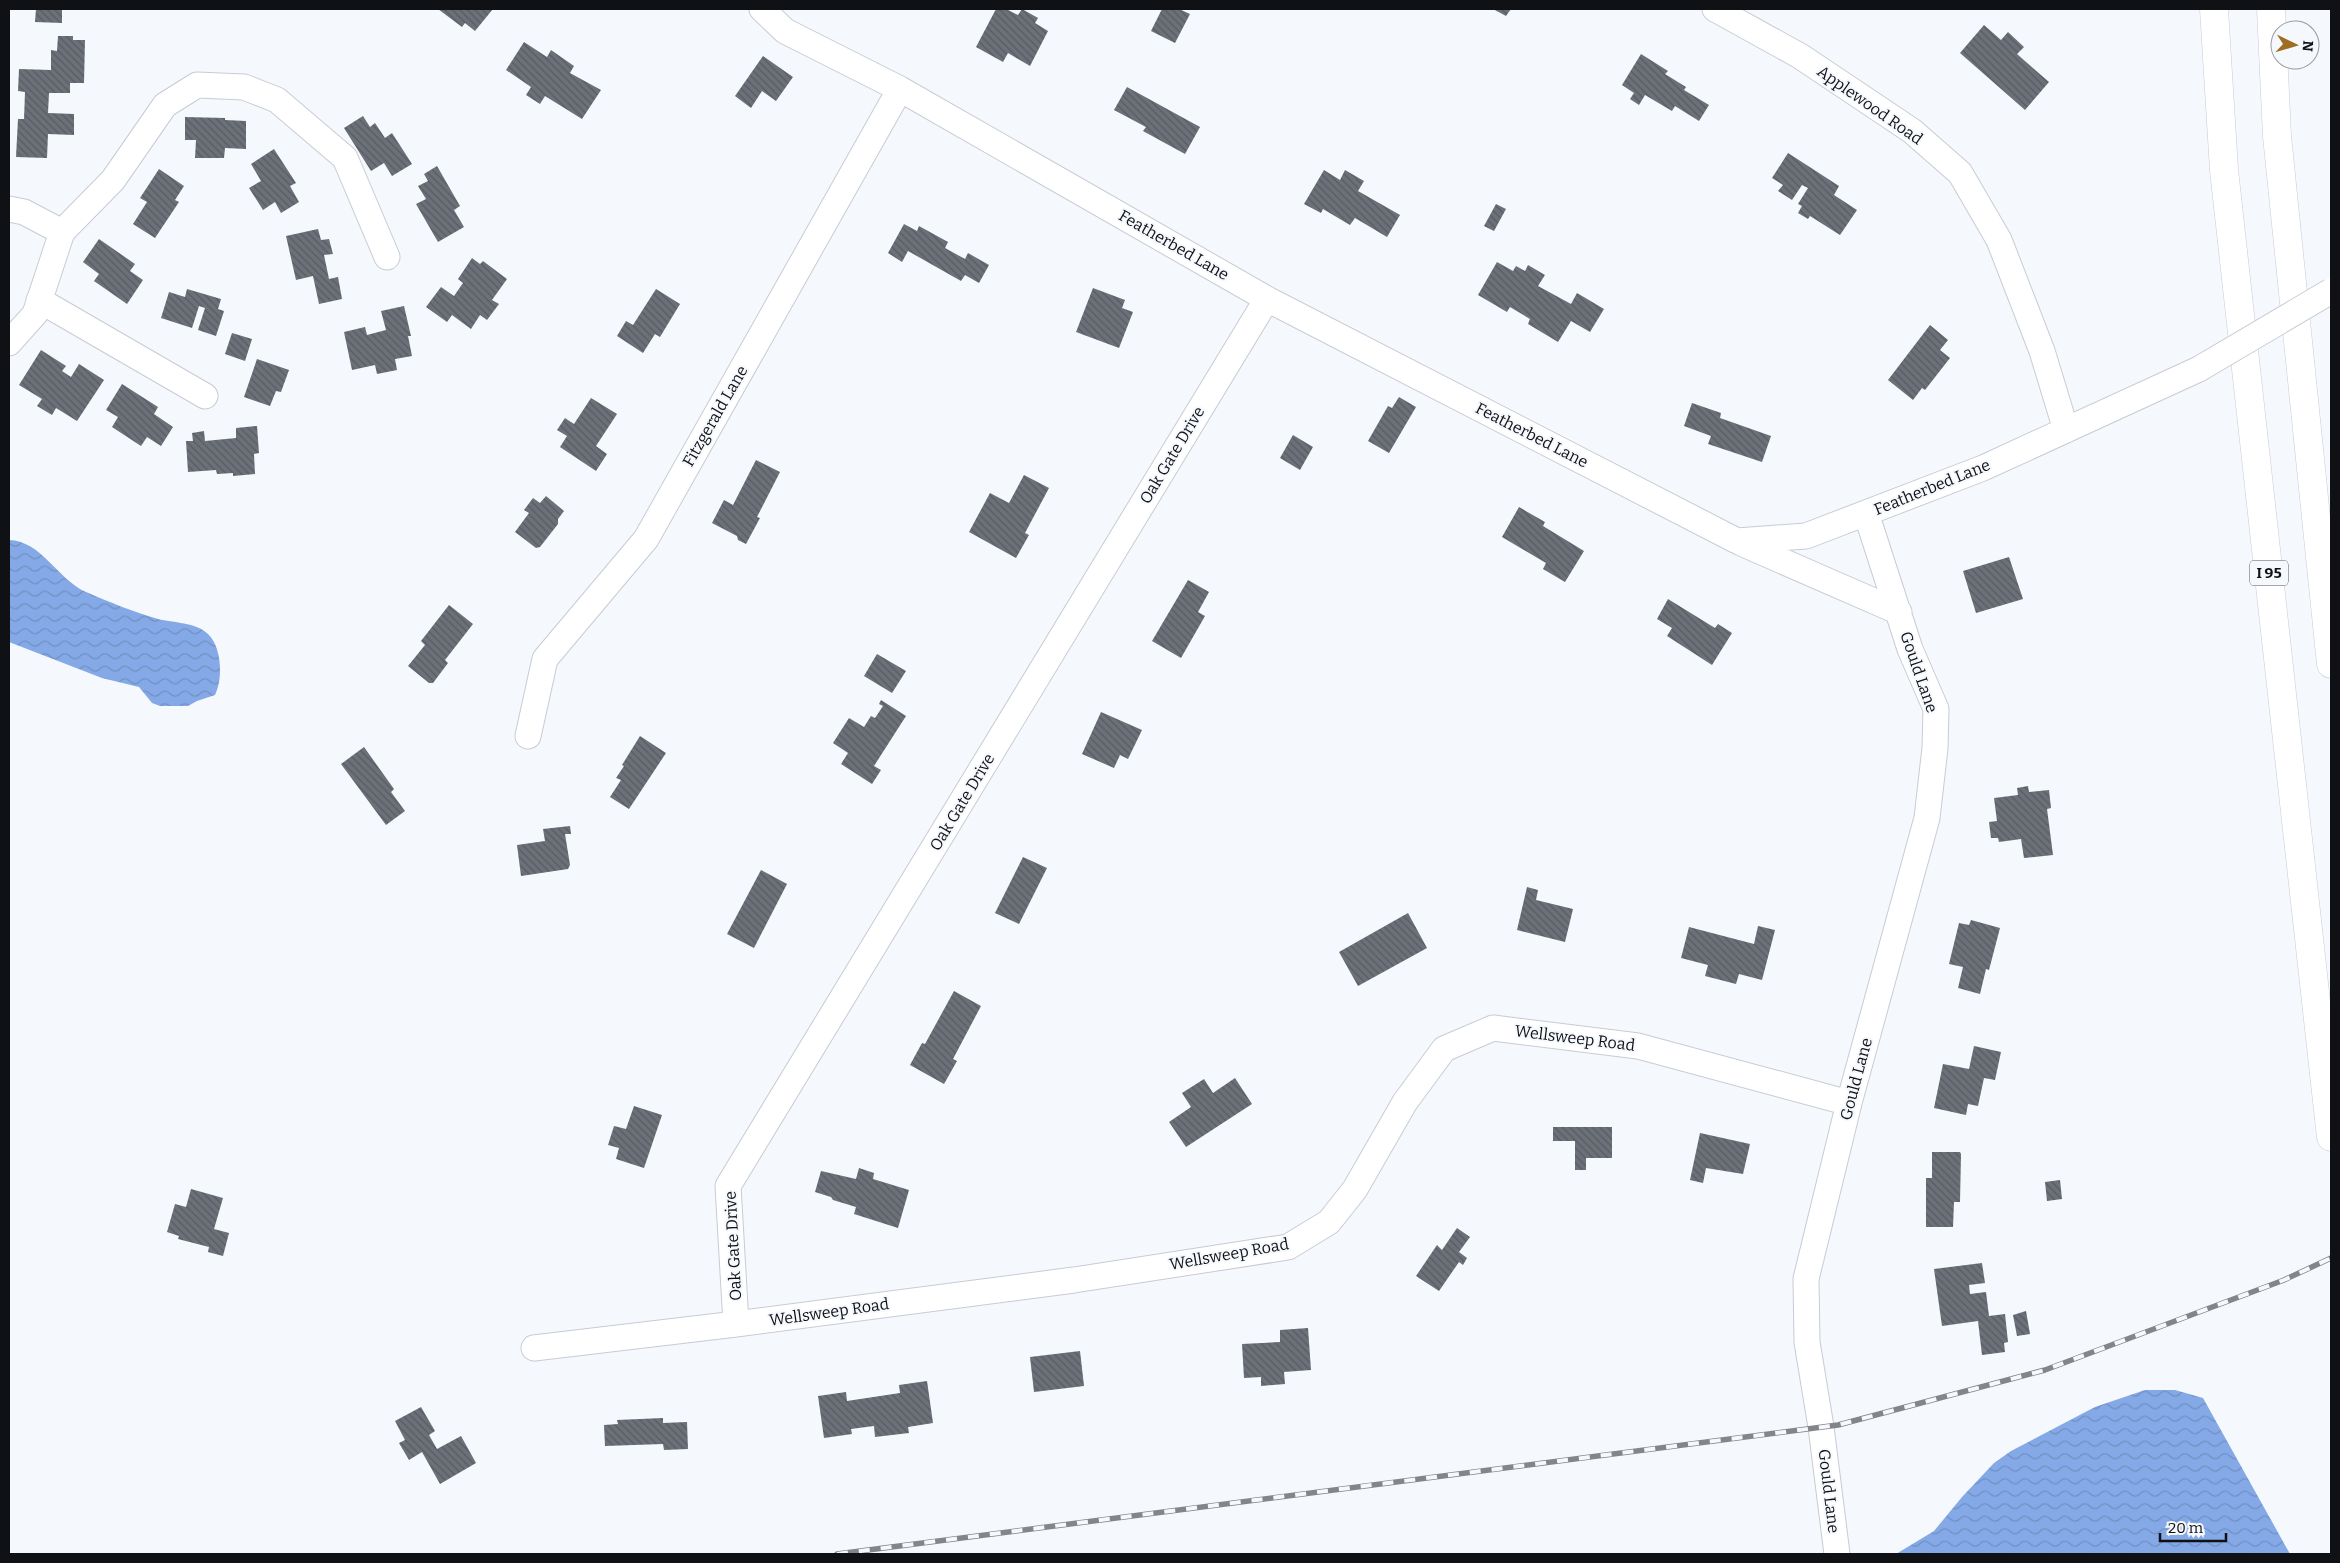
<svg xmlns="http://www.w3.org/2000/svg" width="2340" height="1563" viewBox="0 0 2340 1563" font-family="Bitter,serif">
<defs>
<pattern id="water-waves" width="16" height="10" patternUnits="userSpaceOnUse" patternTransform="scale(1.25)"><rect width="16" height="10" fill="#84a9e6"/><path d="M0 5q4-4 8 0t8 0" fill="none" stroke="#7190c4"/></pattern>
<pattern id="building-back-hatch" width="6" height="6" patternUnits="userSpaceOnUse" patternTransform="scale(1.25)"><rect width="6" height="6" fill="#6c7078"/><path d="M-1 5l2 2M0 0l6 6M5-1l2 2" fill="none" stroke="#575b61"/></pattern>
</defs>
<rect width="100%" height="100%" fill="#f5f8fd"/>
<path fill="url(#water-waves)" d="M9 540C42 541 58 580 86 592 109 602 134 612 158 619 173 623 196 622 208 634 222 647 223 679 215 695L197 701 188 706H160L152 703 139 687 102 678 9 642Z
M2145 1390H2175L2203 1398 2290 1554H1896L1934 1531 1962 1497 1994 1463 2011 1451 2095 1407Z"/>
<path fill="url(#building-back-hatch)" d="M36 9H62V23L35 22Z
M438 9H493L475 31 465 23 462 27Z
M996 9H1006L1018 15 1022 9 1038 18 1035 23 1048 31 1030 66 1008 53 1003 62 976 47Z
M1162 9H1179L1190 14 1175 43 1151 31Z
M1493 9H1511L1506 16Z
M1984 25 2001 40 2008 32 2024 47 2017 54 2049 82 2025 110 1960 53Z
M58 36H73V40H85L84 83H70V93H49L48 113 74 114V135L48 134 47 158 16 157 18 119H24L25 92 18 91 19 69 51 70V50L57 51Z
M524 42 547 57 551 50 574 66 570 73 601 90 582 119 545 96 540 104 526 95 531 87 506 70Z
M1641 54 1668 71 1665 74 1686 87 1684 90 1709 105 1699 121 1675 106 1672 111 1645 95 1639 105 1630 99 1634 93 1622 85Z
M763 56 793 77 776 101 762 91 751 108 735 96Z
M1127 87 1200 127 1185 154 1143 131 1146 127 1114 110Z
M363 116 370 127 375 123 385 138 392 133 412 164 392 176 384 163 371 171 344 128Z
M185 117 225 118V120L246 121V149L225 148 224 158H195L196 140H185Z
M274 149 296 183 290 186 299 202 281 213 275 202 263 210 249 188 261 181 251 164Z
M1788 153 1839 186 1834 195 1857 210 1840 235 1810 216 1808 219 1798 213 1802 206 1798 204 1808 188 1802 185 1792 200 1778 191 1783 185 1772 178Z
M437 166 460 206 454 210 464 227 438 242 416 204 426 199 418 186 428 181 424 174Z
M159 169 184 186 175 200 179 202 155 238 133 224 147 202 140 198Z
M1324 170 1340 180 1345 170 1364 181 1358 191 1400 215 1387 237 1355 218 1350 225 1323 209 1321 213 1304 204Z
M1496 204 1506 209 1494 231 1484 226Z
M904 224 917 231 919 226 948 242 945 248 965 259 968 253 989 265 979 283 965 275 961 281 908 251 902 262 888 253Z
M318 229 321 240 329 239 333 254 324 255 329 279 338 277 342 299 319 304 313 276 296 280 286 236Z
M99 239 135 264 130 271 143 280 127 304 94 281 99 274 83 262Z
M472 258 480 264 483 261 507 279 492 300 499 304 487 320 480 315 471 329 452 315 447 322 426 307 441 287 454 296 463 283 458 279Z
M1497 262 1513 271 1516 266 1525 271 1528 265 1545 275 1538 286 1571 304 1577 293 1604 309 1590 332 1571 321 1558 342 1528 324 1530 319 1510 307 1507 312 1478 295Z
M1093 288 1125 300 1122 308 1133 312 1119 348 1076 332Z
M187 289 221 299 218 309 224 311 216 336 198 330 205 308 199 306 192 328 161 318 169 292 185 297Z
M656 289 680 304 660 337 655 334 643 353 617 336 626 321 633 325Z
M404 306 411 336H408L412 356 395 359 397 370 377 374 375 365 352 370 344 332 365 327 367 335 386 330 381 311Z
M1930 325 1948 340 1940 350 1950 358 1925 390 1922 388 1913 400 1888 380Z
M232 333 252 339 245 361 225 354Z
M41 350 66 366 62 371 71 377 79 364 104 380 77 421 56 408 52 415 37 406 42 399 19 385Z
M257 359 289 370 281 392 276 391 270 406 244 397Z
M122 384 158 407 154 414 173 427 161 446 147 437 141 446 112 427 118 417 106 410Z
M1399 397 1416 407 1389 453 1368 441 1388 406 1392 408Z
M591 398 617 414 596 446 607 454 596 471 560 447 567 436 557 430 565 418 574 424Z
M1692 403 1721 413 1720 418 1771 436 1762 462 1708 444 1711 436 1684 426Z
M257 426 259 453 254 454 255 474 233 476V473L217 474 216 470 188 472 186 441H193L192 433 204 431 205 441 236 438V428Z
M1293 435 1313 447 1300 470 1280 458Z
M756 460 780 472 757 517 760 518 746 544 738 540 737 536 712 523 724 500 733 505Z
M1024 475 1049 488 1025 533 1029 535 1016 558 969 532 990 493 1009 503Z
M546 496 564 511 558 519V524L540 547 536 548 515 532 529 513 524 510 533 498 540 503Z
M1519 507 1545 522 1543 526 1584 551 1565 582 1543 569 1546 563 1502 537Z
M2009 557 2023 599 1976 613 1963 571Z
M1188 580 1209 592 1198 612 1205 616 1181 658 1152 641Z
M1668 599 1715 628 1718 624 1732 633 1712 665 1667 636 1672 628 1657 619Z
M449 605 473 624 445 660 448 663 433 683H429L408 666 425 645 421 641Z
M877 654 906 671 892 693 864 676Z
M881 700 906 716 874 766 881 770 872 784 841 764 848 753 833 743 849 718 864 727 871 716 875 718 883 706 879 704Z
M1101 712 1142 730 1128 759 1120 755 1114 768 1082 754Z
M640 736 666 753 629 809 610 797 621 780 616 778 624 766 622 765Z
M364 747 394 789 391 792 405 811 386 825 341 764Z
M2028 786 2029 792 2049 790 2051 808 2047 809 2053 855 2024 858 2021 839 1999 842 1998 838H1991L1989 822 1997 821 1994 798 2018 795 2017 788Z
M570 826 571 834H565L570 865 568 869 521 876 517 845 545 841 543 829Z
M1023 857 1047 868 1019 924 995 913Z
M761 870 787 884 754 948 727 934Z
M1527 887 1538 890 1536 900 1573 909 1565 942 1517 930Z
M1408 913 1427 948 1358 986 1339 952Z
M1971 920 2000 928 1989 970 1986 969 1980 994 1958 988 1963 967 1949 964 1959 923 1969 925Z
M1758 926 1775 930 1762 980 1739 974 1736 984 1705 976 1708 965 1681 958 1689 927 1754 944Z
M954 991 981 1006 953 1059 957 1061 944 1084 910 1065 922 1043 925 1044Z
M1974 1046 2001 1052 1995 1080 1984 1078 1978 1106 1968 1104 1966 1115 1934 1108 1943 1064 1969 1069Z
M1235 1078 1252 1104 1186 1147 1169 1122 1191 1107 1182 1093 1204 1079 1213 1093Z
M634 1106 662 1115 644 1168 616 1159 619 1148 608 1145 614 1126 626 1129Z
M1553 1127H1612V1158H1586V1170H1575V1141H1553Z
M1700 1133 1750 1144 1743 1174 1706 1168 1703 1183 1690 1180Z
M1932 1152H1960L1961 1154 1960 1202H1954L1953 1227H1926V1178H1932Z
M859 1168 874 1173 873 1179 909 1190 898 1228 854 1214 856 1207 833 1200 831 1197 815 1192 821 1171 856 1179Z
M2060 1180 2062 1199 2047 1201 2045 1182Z
M191 1189 223 1198 214 1229 229 1233 223 1256 208 1252 209 1247 178 1239 179 1236 167 1232 175 1204 186 1207Z
M1457 1228 1470 1237 1459 1252 1467 1258 1463 1265 1459 1262 1439 1291 1416 1276 1437 1245 1442 1250Z
M1982 1263 1985 1283 1969 1285 1970 1294 1986 1292 1989 1316 2005 1314 2008 1342 2004 1343 2005 1352 1982 1355 1978 1321 1942 1326 1934 1269Z
M2026 1311 2030 1334 2017 1336 2013 1315Z
M1308 1328 1311 1370 1284 1372 1285 1384 1261 1386V1377L1244 1378 1242 1344 1280 1342V1330Z
M1080 1351 1084 1386 1034 1392 1030 1357Z
M927 1381 933 1423 908 1427 909 1433 875 1437 874 1426 851 1429 852 1434 824 1438 818 1396 846 1392 847 1401 900 1393 899 1385Z
M421 1407 435 1431 429 1435 437 1449 461 1436 476 1463 440 1484 422 1452 409 1460 399 1443 405 1440 395 1421Z
M663 1418V1423L687 1422 688 1449 664 1450 663 1444 605 1446 604 1425 618 1424 617 1420Z"/>
<g fill="none" stroke-linecap="round" stroke-linejoin="round">
<g stroke="#c7ccd4" stroke-width="27">
<path id="minor" d="M762 9 785 31 900 89 1267 299 1737 541 1806 536 1983 468 2199 369
M1715 9 1800 56 1912 131 1960 173 1999 240 2042 351 2066 430
M9 209 24 212 62 232 35 314 9 343
M62 232 113 180 165 105 197 85 244 87 277 100 345 158 387 257
M39 300 205 396
M1741 543 1899 612
M528 736 545 659 646 539 900 89
M736 1324 728 1186 1267 299
M534 1348 736 1324 1074 1280 1288 1247 1329 1222 1355 1189 1405 1102 1444 1049 1493 1028 1638 1046 1849 1103
M1837 1554 1821 1427 1807 1342 1806 1279 1849 1103 1927 818 1935 748 1936 709 1910 649 1866 513"/>
</g>
<g stroke="#c7ccd4" stroke-width="29">
<path id="highway" d="M2214 9 2224 170 2331 1137
M2271 9 2277 136 2331 664"/>
</g>
<use href="#minor" stroke="#fff" stroke-width="25"/>
<use href="#highway" stroke="#fff" stroke-width="28"/>
<g stroke="#838589" stroke-width="5.5">
<path id="rail" d="M837 1554 1838 1425 2045 1370 2284 1280 2331 1258"/>
</g>
<use href="#rail" stroke="#f5f8fd" stroke-width="4" stroke-dasharray="11" stroke-linecap="butt"/>
<g stroke="#c7ccd4" stroke-width="27" stroke-linecap="butt">
<path id="minor-bridge" d="M2199 369 2331 291"/>
</g>
<use href="#minor-bridge" stroke="#fff" stroke-width="25"/>
</g>
<g text-anchor="middle" dominant-baseline="central" stroke-width="4" stroke-linejoin="round" paint-order="stroke">
<rect fill="#f5f8fd" stroke="#55565a" stroke-width="1" x="2250" y="560.5" width="38" height="25" rx="4"/>
<g font-size="15" font-weight="bold" fill="#101114">
<text x="2269" y="573">I 95</text>
</g>
<g font-size="16" fill="#101114" stroke="#f5f8fd">
<text transform="translate(1870 105) rotate(35)">Applewood Road</text>
<text transform="translate(1174 245) rotate(30)">Featherbed Lane</text>
<text transform="translate(715 416) rotate(-60)">Fitzgerald Lane</text>
<text transform="translate(1532 435) rotate(27)">Featherbed Lane</text>
<text transform="translate(1172 455) rotate(-59)">Oak Gate Drive</text>
<text transform="translate(1932 487) rotate(-22)">Featherbed Lane</text>
<text transform="translate(1919 672) rotate(71)">Gould Lane</text>
<text transform="translate(962 802) rotate(-59)">Oak Gate Drive</text>
<text transform="translate(1575 1038) rotate(7)">Wellsweep Road</text>
<text transform="translate(1856 1079) rotate(-75)">Gould Lane</text>
<text transform="translate(733 1246) rotate(-93)">Oak Gate Drive</text>
<text transform="translate(1229 1254) rotate(-10)">Wellsweep Road</text>
<text transform="translate(829 1312) rotate(-8)">Wellsweep Road</text>
<text transform="translate(1829 1491) rotate(83)">Gould Lane</text>
</g>
</g>
<rect width="2340" height="1563" fill="none" stroke="#101114" stroke-width="20"/>
<g transform="translate(2295 45) rotate(95)"><circle r="24" fill="#f5f8fd" stroke="#999ca0"/>
<path d="M0-4L9 19L0 12L-9 19Z" fill="#9f6d22"/>
<text y="-8" font-size="14" font-weight="bold" text-anchor="middle" fill="#101114">N</text>
</g>
<path d="M2160 1533v8h66v-8" fill="none" stroke="#101114" stroke-width="2.5"/>
<text x="2168" y="1533" font-size="15" fill="#101114" stroke="#f5f8fd" stroke-width="4" paint-order="stroke">20 m</text>
</svg>
